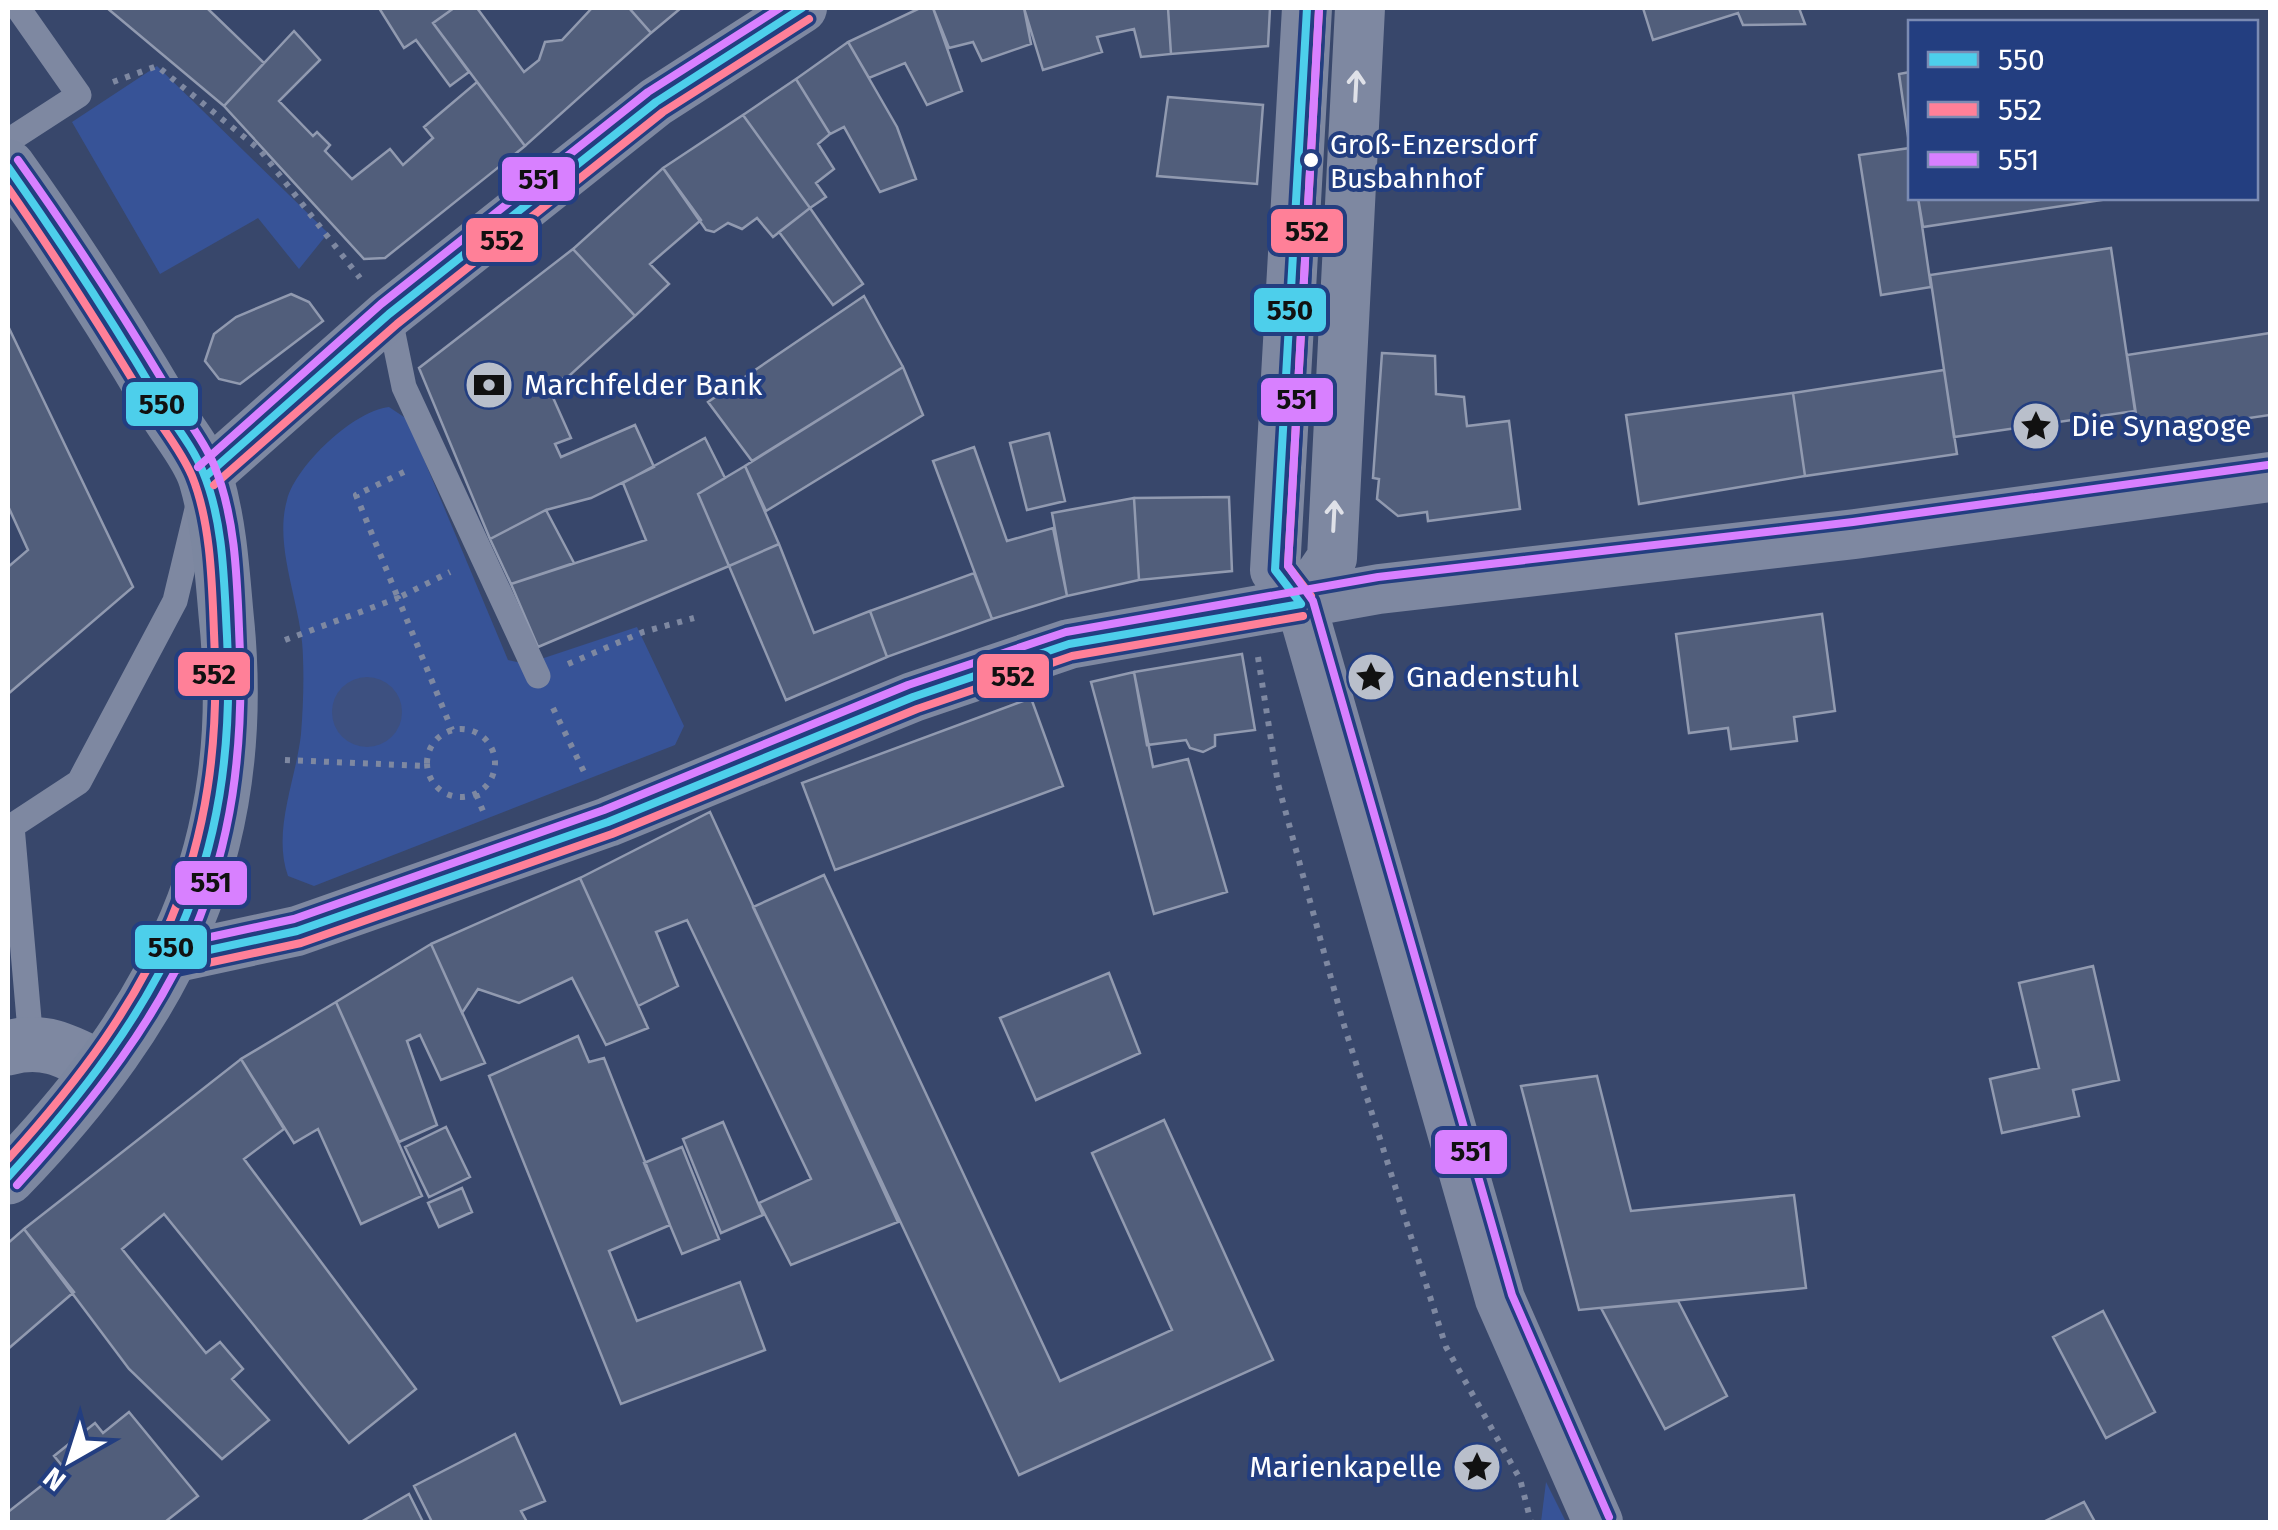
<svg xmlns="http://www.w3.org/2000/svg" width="2278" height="1530" viewBox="0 0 2278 1530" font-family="'Fira Sans',sans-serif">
<rect width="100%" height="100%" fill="#38476b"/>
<path fill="#375397" d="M157 66 328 233 299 269 258 218 160 274 72 122Z
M389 407 407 419 508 660 526 664 637 627 684 726 675 745 314 886 288 876C272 831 296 780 301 734 303 709 304 683 303 658 303 608 273 549 287 500 296 465 355 410 389 407Z
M1546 1482 1566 1522H1541Z"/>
<path fill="#3d5080" d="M332 712a35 35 0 1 1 70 0a35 35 0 1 1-70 0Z"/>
<path fill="#515e7b" stroke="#919ab0" stroke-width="2.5" d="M107 8H207L264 63 224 106Z
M379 8H454L433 23 469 72 450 86 416 40 404 48Z
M454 8H477L524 72 539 60 545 42 562 40 592 8H629L651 33 525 146 433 23Z
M629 8H681L651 33Z
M920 8H933L962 91 927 105 905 63 869 78 848 42Z
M933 8H1024L1031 44 982 61 973 42 949 48Z
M1024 8H1168L1171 54 1141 57 1134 29 1097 37 1102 52 1043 70Z
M1168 8H1270L1268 46 1171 54Z
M1643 8H1799L1805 24 1743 25 1738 13 1653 40Z
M294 31 320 60 279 101 313 136 317 132 330 145 325 151 352 179 390 149 403 165 433 138 424 127 477 82 525 146 385 258 364 259 224 106Z
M848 42 897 127 916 179 880 192 844 127 830 134 796 79Z
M1910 72V150L1899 74Z
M796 79 830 134 818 144 834 169 816 183 826 197 810 208 743 115Z
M1168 97 1263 105 1257 184 1157 176Z
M743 115 810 208 773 237 757 218 742 229 728 223 714 232 706 230 663 168Z
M1910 148V198H1918L1931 287 1881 295 1859 155Z
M663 168 701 220 650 264 669 284 635 316 573 249Z
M1918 198H2102V200L1923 227Z
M810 208 863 284 833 305 779 232Z
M2111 248 2135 411 1954 437 1930 275Z
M573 249 635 316 569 376 547 384 571 438 555 444 561 457 635 425 654 467 591 498 546 510 490 539 419 368Z
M291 294 309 302 323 321 240 384 219 379 205 361 214 334 236 317Z
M864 296 903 367 752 461 708 402Z
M8 326 133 587 8 694V567L28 550 8 506Z
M2270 333V415L2139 434 2127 355Z
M1382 353 1435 356 1436 394 1464 397 1467 426 1509 421 1520 509 1428 521 1427 512 1398 516 1377 499 1379 479 1373 478Z
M903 367 923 415 766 511 745 466Z
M1944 370 1957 454 1805 476 1793 393Z
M1793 393 1805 476 1639 504 1626 415Z
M1049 433 1065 501 1027 510 1010 443Z
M705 438 725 478 698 494 729 566 538 647 511 584 646 540 623 483Z
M974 447 1007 541 1053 528 1067 596 992 619 933 461Z
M745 466 779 544 729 566 698 494Z
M1229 497 1232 571 1139 580 1134 498Z
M1134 498 1139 580 1067 596 1052 513Z
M546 510 574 563 511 584 490 539Z
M779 544 814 633 870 611 887 657 786 700 729 566Z
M974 573 992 619 887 657 870 611Z
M1822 614 1835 711 1794 717 1797 741 1731 749 1728 728 1689 733 1676 634Z
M1242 654 1255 730 1215 735V746L1203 752 1190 748 1186 740 1147 745 1134 672Z
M1134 672 1153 767 1188 759 1227 892 1154 914 1091 682Z
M1031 698 1063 786 835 870 802 783Z
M710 812 898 1222 791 1265 759 1203 811 1179 687 920 656 932 678 986 638 1006 580 878Z
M824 875 1060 1381 1172 1330 1092 1153 1164 1120 1273 1360 1019 1475 753 907Z
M580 878 648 1028 606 1045 572 978 519 1003 478 989 462 1013 431 944Z
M431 944 485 1063 441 1080 420 1035 407 1041 437 1125 399 1142 336 1002Z
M2093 966 2119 1080 2073 1090 2079 1116 2002 1133 1990 1079 2039 1068 2019 983Z
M1109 973 1140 1053 1036 1100 1000 1018Z
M336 1002 422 1196 361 1224 318 1129 294 1143 241 1059Z
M578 1036 589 1062 604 1058 670 1225 609 1251 637 1321 740 1282 765 1350 621 1404 489 1076Z
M241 1059 284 1129 244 1159 416 1389 349 1443 164 1214 122 1249 206 1353 220 1342 243 1369 232 1379 269 1420 222 1459 129 1369 24 1229Z
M1597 1076 1631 1211 1794 1195 1806 1288 1579 1310 1521 1086Z
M723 1122 763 1215 721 1233 683 1139Z
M446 1127 470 1177 429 1197 405 1147Z
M682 1147 719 1239 682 1254 644 1163Z
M462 1188 472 1212 439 1227 428 1203Z
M24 1229 74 1292 8 1349V1243Z
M1678 1301 1727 1396 1665 1429 1601 1308Z
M2103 1311 2155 1412 2106 1438 2053 1337Z
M129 1412 198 1496 165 1522H8V1512L64 1468 54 1456 95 1423 103 1433Z
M515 1434 545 1501 521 1511 527 1522H432L414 1486Z
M409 1494 423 1522H361Z
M2084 1502 2095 1522H2043Z"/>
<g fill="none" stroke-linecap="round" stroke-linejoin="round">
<path stroke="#7e88a1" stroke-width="6" stroke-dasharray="5 8" stroke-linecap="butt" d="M113 82 157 66 260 150 360 278
M404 472 356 495 398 598 450 572
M285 640 398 598 452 730
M1258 657 1278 784 1343 1022 1446 1347 1520 1479 1531 1522
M568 664 643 632 694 618
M553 708 587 778
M427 763a34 34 0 1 1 68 0a34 34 0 1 1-68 0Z
M285 760 426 766
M476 794 485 816"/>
<path stroke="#7e88a1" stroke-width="25" d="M8 141 79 95 18 8
M389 314 404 387 538 676
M31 1042 12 826 79 782 175 601 198 505"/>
<path stroke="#7e88a1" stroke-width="50" d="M1307 8 1275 570 1301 604 1500 1299 1598 1522
M206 476 389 314 656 102 802 8
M1301 604 1332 558 1360 8
M172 958 297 931 608 822 913 697 1069 644 1379 589 1855 534 2270 477"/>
<path stroke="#7e88a1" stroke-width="55" d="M8 1048C45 1038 67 1051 100 1068"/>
<path stroke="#7c87a0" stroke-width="55" d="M8 167C64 245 115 325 164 408 177 430 199 455 206 479 219 523 222 569 226 614 251 849 168 1011 8 1177"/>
<g stroke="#233e80" stroke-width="15">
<path id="bus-1" d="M8 167C60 241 110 317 156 395 171 421 192 444 203 472 224 522 224 583 227 636 239 871 161 1008 8 1177
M206 476 389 314 656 102 802 8
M1301 604 1275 570 1307 8
M172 958 297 931 608 822 913 697 1069 644 1301 604"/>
</g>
<g stroke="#233e80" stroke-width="15">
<path id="bus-2" d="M8 188C57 258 103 331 148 405 162 428 181 450 192 476 211 523 212 583 214 633 226 859 156 995 8 1159
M214 485 397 324 663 112 809 19
M1311 596 1288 566 1319 9
M175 970 301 943 612 834 917 709 1072 656 1303 616"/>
</g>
<g stroke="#233e80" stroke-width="15">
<path id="bus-3" d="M1319 9 1288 566 1313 601 1512 1295 1609 1517
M198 467 381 304 648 92 780 8
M169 946 294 919 604 810 908 685 1066 632 1378 577 1853 522 2268 465
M17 1185C178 1008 252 875 239 629 237 576 235 515 214 465 203 438 182 414 167 388 120 310 71 234 18 160"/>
</g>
<use href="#bus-1" stroke="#4dcfeb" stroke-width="8"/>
<use href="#bus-2" stroke="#ff8098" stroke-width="8"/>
<use href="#bus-3" stroke="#d880ff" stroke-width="8"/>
</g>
<defs><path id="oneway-shaft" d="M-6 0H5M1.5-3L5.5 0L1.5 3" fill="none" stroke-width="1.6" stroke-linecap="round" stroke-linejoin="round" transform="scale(2.5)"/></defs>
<g stroke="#dfe1e8">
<use href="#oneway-shaft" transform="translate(1356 86) rotate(-87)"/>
<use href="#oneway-shaft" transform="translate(1334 516) rotate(-87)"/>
</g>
<defs>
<g id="bank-disc" transform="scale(2.5)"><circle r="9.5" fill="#b9bfcb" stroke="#233e80"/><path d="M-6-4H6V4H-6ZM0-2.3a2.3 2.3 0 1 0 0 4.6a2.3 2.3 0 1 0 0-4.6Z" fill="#111"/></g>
<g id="sight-disc" transform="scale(2.5)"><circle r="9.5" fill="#b9bfcb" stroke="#233e80"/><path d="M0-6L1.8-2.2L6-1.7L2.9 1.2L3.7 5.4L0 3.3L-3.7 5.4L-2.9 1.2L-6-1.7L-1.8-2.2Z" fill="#111"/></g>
</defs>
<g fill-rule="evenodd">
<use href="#bank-disc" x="489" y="385"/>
<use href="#sight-disc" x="2036" y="426"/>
<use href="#sight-disc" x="1371" y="677"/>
<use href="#sight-disc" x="1477" y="1467"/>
</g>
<circle fill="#fff" stroke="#233e80" stroke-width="4" cx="1311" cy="160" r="9"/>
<g text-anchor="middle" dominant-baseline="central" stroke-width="8" stroke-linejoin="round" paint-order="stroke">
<g font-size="28" fill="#fff" stroke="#233e80" text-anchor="start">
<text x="1330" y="144">Groß-Enzersdorf<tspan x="1330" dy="34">Busbahnhof</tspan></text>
</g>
<g font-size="30" fill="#fff" stroke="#233e80" text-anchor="start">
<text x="524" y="385">Marchfelder Bank</text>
<text x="2071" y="426">Die Synagoge</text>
<text x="1406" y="677">Gnadenstuhl</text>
<text x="1442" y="1467" text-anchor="end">Marienkapelle</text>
</g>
</g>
<g stroke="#233e80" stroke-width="4">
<rect x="500" y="155" width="77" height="48" rx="10" fill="#d880ff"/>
<rect x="1269" y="207" width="76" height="48" rx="10" fill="#ff8098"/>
<rect x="464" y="216" width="76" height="48" rx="10" fill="#ff8098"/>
<rect x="1252" y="286" width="76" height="48" rx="10" fill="#4dcfeb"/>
<rect x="1259" y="376" width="76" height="48" rx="10" fill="#d880ff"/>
<rect x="124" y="380" width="76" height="48" rx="10" fill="#4dcfeb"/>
<rect x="176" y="650" width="76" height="48" rx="10" fill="#ff8098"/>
<rect x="975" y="652" width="76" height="48" rx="10" fill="#ff8098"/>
<rect x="173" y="859" width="76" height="48" rx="10" fill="#d880ff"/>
<rect x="133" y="923" width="76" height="48" rx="10" fill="#4dcfeb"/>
<rect x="1433" y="1128" width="76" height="48" rx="10" fill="#d880ff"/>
</g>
<g font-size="28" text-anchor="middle" font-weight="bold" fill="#111">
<text x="539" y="189">551</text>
<text x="1307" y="241">552</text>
<text x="502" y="250">552</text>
<text x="1290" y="320">550</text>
<text x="1297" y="409">551</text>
<text x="162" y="414">550</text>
<text x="214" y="684">552</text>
<text x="1013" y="686">552</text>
<text x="211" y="892">551</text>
<text x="171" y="957">550</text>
<text x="1471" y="1161">551</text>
</g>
<rect width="2278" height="1530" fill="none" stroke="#ffffff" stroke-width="20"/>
<rect x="1908" y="20" width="350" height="180" fill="#233e80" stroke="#7b8bb3" stroke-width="2.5"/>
<rect x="1928" y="52" width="50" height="15" fill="#4dcfeb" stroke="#7b8bb3" stroke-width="2.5"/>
<text x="1998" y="70" font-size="30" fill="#ffffff">550</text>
<rect x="1928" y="102" width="50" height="15" fill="#ff8098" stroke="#7b8bb3" stroke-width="2.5"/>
<text x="1998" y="120" font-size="30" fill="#ffffff">552</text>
<rect x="1928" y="152" width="50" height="15" fill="#d880ff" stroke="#7b8bb3" stroke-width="2.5"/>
<text x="1998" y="170" font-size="30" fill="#ffffff">551</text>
<g transform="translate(70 1460) rotate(219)" stroke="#233e80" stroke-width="8" paint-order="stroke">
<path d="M0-8L18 38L0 25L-18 38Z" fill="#ffffff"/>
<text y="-15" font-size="28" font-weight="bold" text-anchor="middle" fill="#ffffff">N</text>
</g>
</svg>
